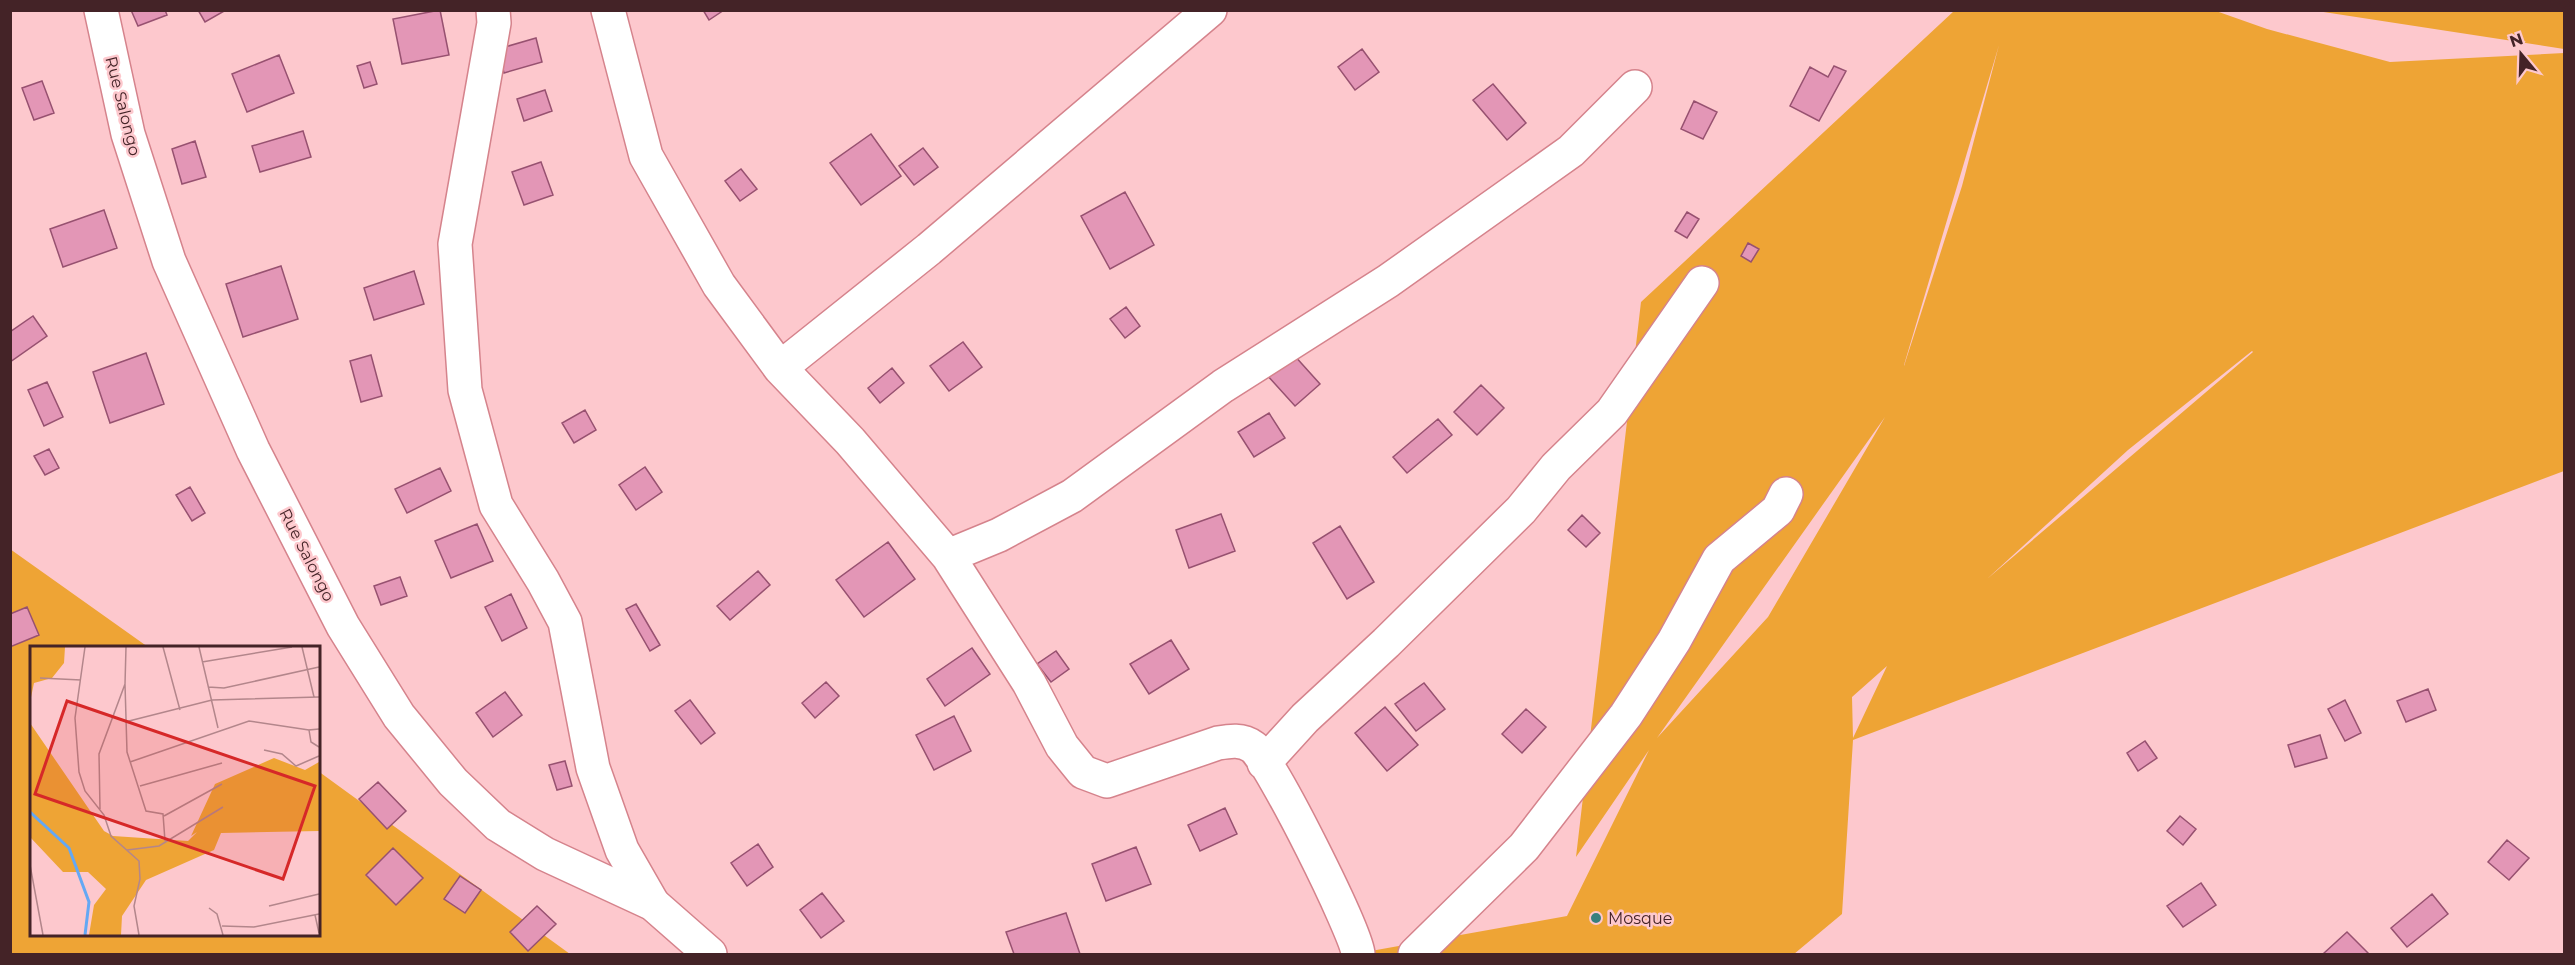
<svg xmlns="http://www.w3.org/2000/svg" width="2575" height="965" viewBox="0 0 2575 965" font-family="Montserrat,sans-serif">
<rect width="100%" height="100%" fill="#fdc8cd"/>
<path fill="#eea435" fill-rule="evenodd" d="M1954 11H2216L2267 29 2390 62 2564 53V471L1853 740 1842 914 1794 954H1354L1567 916 1649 750 1576 857 1641 302ZM1999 45 1962 186 1904 366V365ZM2252 351 2253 352 1987 579 2128 450ZM1885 417 1768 617 1657 738ZM1887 666 1853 738 1852 697Z
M2317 11H2564V49Z
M10 549 148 647H32V934H318V771L570 954H11Z"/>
<path fill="#e396b6" stroke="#975170" stroke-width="1.5" d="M131 10H165L167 15 138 26Z
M198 10H226L205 22Z
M440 10 449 55 402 64 393 19Z
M703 10H724L709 20Z
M536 38 542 62 504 73 498 49Z
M1362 49 1379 72 1355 90 1338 67Z
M279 55 294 93 247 112 232 74Z
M370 62 377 84 364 88 357 66Z
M1834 66 1846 71 1819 121 1790 106 1810 67 1828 77Z
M42 81 54 113 34 120 22 88Z
M1493 84 1526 123 1507 140 1473 100Z
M545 90 552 111 524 121 517 99Z
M1694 101 1717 112 1703 139 1681 129Z
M303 131 311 157 260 172 252 146Z
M871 134 901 176 861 205 830 163Z
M195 141 206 177 182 184 172 149Z
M923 148 938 167 914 185 899 166Z
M541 162 553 195 524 205 512 172Z
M741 169 757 189 740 201 725 181Z
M1125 192 1154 245 1110 269 1081 216Z
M104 210 117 248 63 267 50 229Z
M1687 212 1699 219 1687 238 1675 231Z
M1748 243 1759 249 1751 262 1741 256Z
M281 266 298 319 243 337 226 284Z
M414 271 424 304 374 320 364 288Z
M1126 307 1140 326 1125 338 1110 319Z
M33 316 47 336 10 362V332Z
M963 342 982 367 949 391 930 366Z
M146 353 164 404 110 423 93 372Z
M1293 354 1320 384 1295 406 1267 375Z
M371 355 382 396 361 402 350 361Z
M892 368 904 383 880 403 868 388Z
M47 382 63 417 44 426 28 390Z
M1481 385 1504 408 1477 435 1454 412Z
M585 410 596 430 574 443 562 423Z
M1269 413 1285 438 1254 457 1238 432Z
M1438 419 1452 435 1407 473 1393 457Z
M49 449 59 468 45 475 34 456Z
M645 467 662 492 636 510 619 485Z
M440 468 451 491 407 513 395 489Z
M190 487 205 513 192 521 176 495Z
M1221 514 1235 551 1189 568 1176 530Z
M1582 515 1600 533 1586 547 1568 530Z
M477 524 493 561 451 578 435 541Z
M1340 526 1374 582 1347 599 1313 543Z
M888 542 915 579 864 617 836 580Z
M758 571 770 585 730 620 717 606Z
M400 577 407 596 381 605 374 586Z
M511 594 527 628 502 641 485 607Z
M636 604 660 645 650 651 626 609Z
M27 607 39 635 10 647V614Z
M1171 640 1189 669 1149 694 1130 664Z
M972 648 990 674 945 706 927 679Z
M1056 651 1069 669 1051 682 1037 664Z
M826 682 839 696 815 718 802 703Z
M1424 683 1445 709 1416 731 1395 704Z
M2428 689 2436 710 2406 722 2397 701Z
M505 692 522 715 493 737 476 713Z
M690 700 715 733 701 744 675 711Z
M2345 700 2361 733 2345 741 2328 709Z
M1385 707 1418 745 1387 771 1355 733Z
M1526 709 1546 727 1522 753 1502 734Z
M954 716 971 751 934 770 916 735Z
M2320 735 2327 758 2295 767 2288 745Z
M2145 741 2157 758 2138 771 2127 753Z
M565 761 572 786 557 790 549 765Z
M378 782 406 811 387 829 359 799Z
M1225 808 1237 834 1200 851 1188 825Z
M2180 816 2196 829 2183 845 2167 831Z
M2507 840 2529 858 2509 880 2488 862Z
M758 844 773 867 747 886 731 863Z
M1136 847 1151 884 1106 901 1092 864Z
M393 848 423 878 396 905 366 875Z
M460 876 481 890 465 913 444 899Z
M2201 883 2216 905 2183 927 2167 906Z
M822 893 844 921 821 938 800 910Z
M2432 894 2448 914 2407 947 2391 928Z
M537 906 556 924 528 951 510 932Z
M1066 913 1080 954H1014L1006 932Z
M2347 932 2369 954H2323Z"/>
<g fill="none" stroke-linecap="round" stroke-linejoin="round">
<g stroke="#d5838c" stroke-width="36">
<path id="minor" d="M493 10 494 23 455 244 465 390 496 505 543 581 565 622 593 768 622 850 653 904
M608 10 646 156 719 285 780 368 850 441 948 556 1029 683 1062 746 1083 772 1107 781 1218 743C1230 741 1242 739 1253 747 1270 759 1357 933 1358 954
M780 368 929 249 1210 10
M948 556 999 535 1072 496 1223 386 1388 281 1571 151 1635 87
M1264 763 1305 718 1386 643 1521 510 1556 467 1612 412 1702 283
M1415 954 1524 847 1626 715 1674 641 1719 559 1778 510 1786 494"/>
</g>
<g stroke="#d5838c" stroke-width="36">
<path id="tertiary" d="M101 10 128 134 169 261 253 450 343 626 399 716 453 782 498 825 545 854 653 904 710 954"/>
</g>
<use href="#minor" stroke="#fff" stroke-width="33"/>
<use href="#tertiary" stroke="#fff" stroke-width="33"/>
</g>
<circle fill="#38807e" stroke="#fdc8cd" stroke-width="2" cx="1596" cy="918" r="6"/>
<g text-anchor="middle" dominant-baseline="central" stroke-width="5" stroke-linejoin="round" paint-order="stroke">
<g font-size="16" fill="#442327" stroke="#fdc8cd">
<text transform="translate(123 106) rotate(76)">Rue Salongo</text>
<text transform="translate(307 555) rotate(63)">Rue Salongo</text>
</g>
<g font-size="16" fill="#442327" stroke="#fdc8cd" text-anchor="start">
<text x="1608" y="918">Mosque</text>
</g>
</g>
<g transform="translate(30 646)">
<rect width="290" height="290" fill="#fdc8cd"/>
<path d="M0 1H35L34 17 22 32 4 37 0 56ZM0 77 74 185 83 190 158 195 167 186 161 190 185 138 244 112 275 124 289 116V185L191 187 184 204 116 234 92 270 91 289H59L64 259 76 243 58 226H33L0 191Z" fill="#eea435"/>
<path fill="none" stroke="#64a8f4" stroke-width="3" d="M0 166 39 202 59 256 55 289"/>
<path fill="none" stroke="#b3868b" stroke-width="1.5" d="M55 1 45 72 49 126 55 145 74 169 81 190 109 215 110 233 104 260 109 289M133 1 150 64M169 1 188 82M272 1 284 51M172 16 262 1M10 32 51 34M95 38 97 106 116 165 133 168 135 195M178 41 194 42 289 21M95 76 182 54 289 51M289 83 279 84 281 96 289 101M234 104 252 108 266 120 289 110M100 116 219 75 279 84M110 140 192 117M70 163 69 108 95 38 96 1M134 170 192 138M97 204 129 200 193 161M0 219 13 289M239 260 289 248M179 262 187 268 193 289M285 269 289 287M192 280 224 281 289 268"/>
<path fill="#d62828" fill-opacity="0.15" stroke="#d62828" stroke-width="3" d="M37 55 285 140 253 233 5 148Z"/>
<rect width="290" height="290" fill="none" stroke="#442327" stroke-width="3"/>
</g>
<rect width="2575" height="965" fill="none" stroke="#442327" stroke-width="24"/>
<g transform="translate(2521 54) rotate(341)" stroke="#fdc8cd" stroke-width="4.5" paint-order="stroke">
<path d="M0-4.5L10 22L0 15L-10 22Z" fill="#442327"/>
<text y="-9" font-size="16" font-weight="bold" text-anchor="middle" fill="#442327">N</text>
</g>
</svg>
